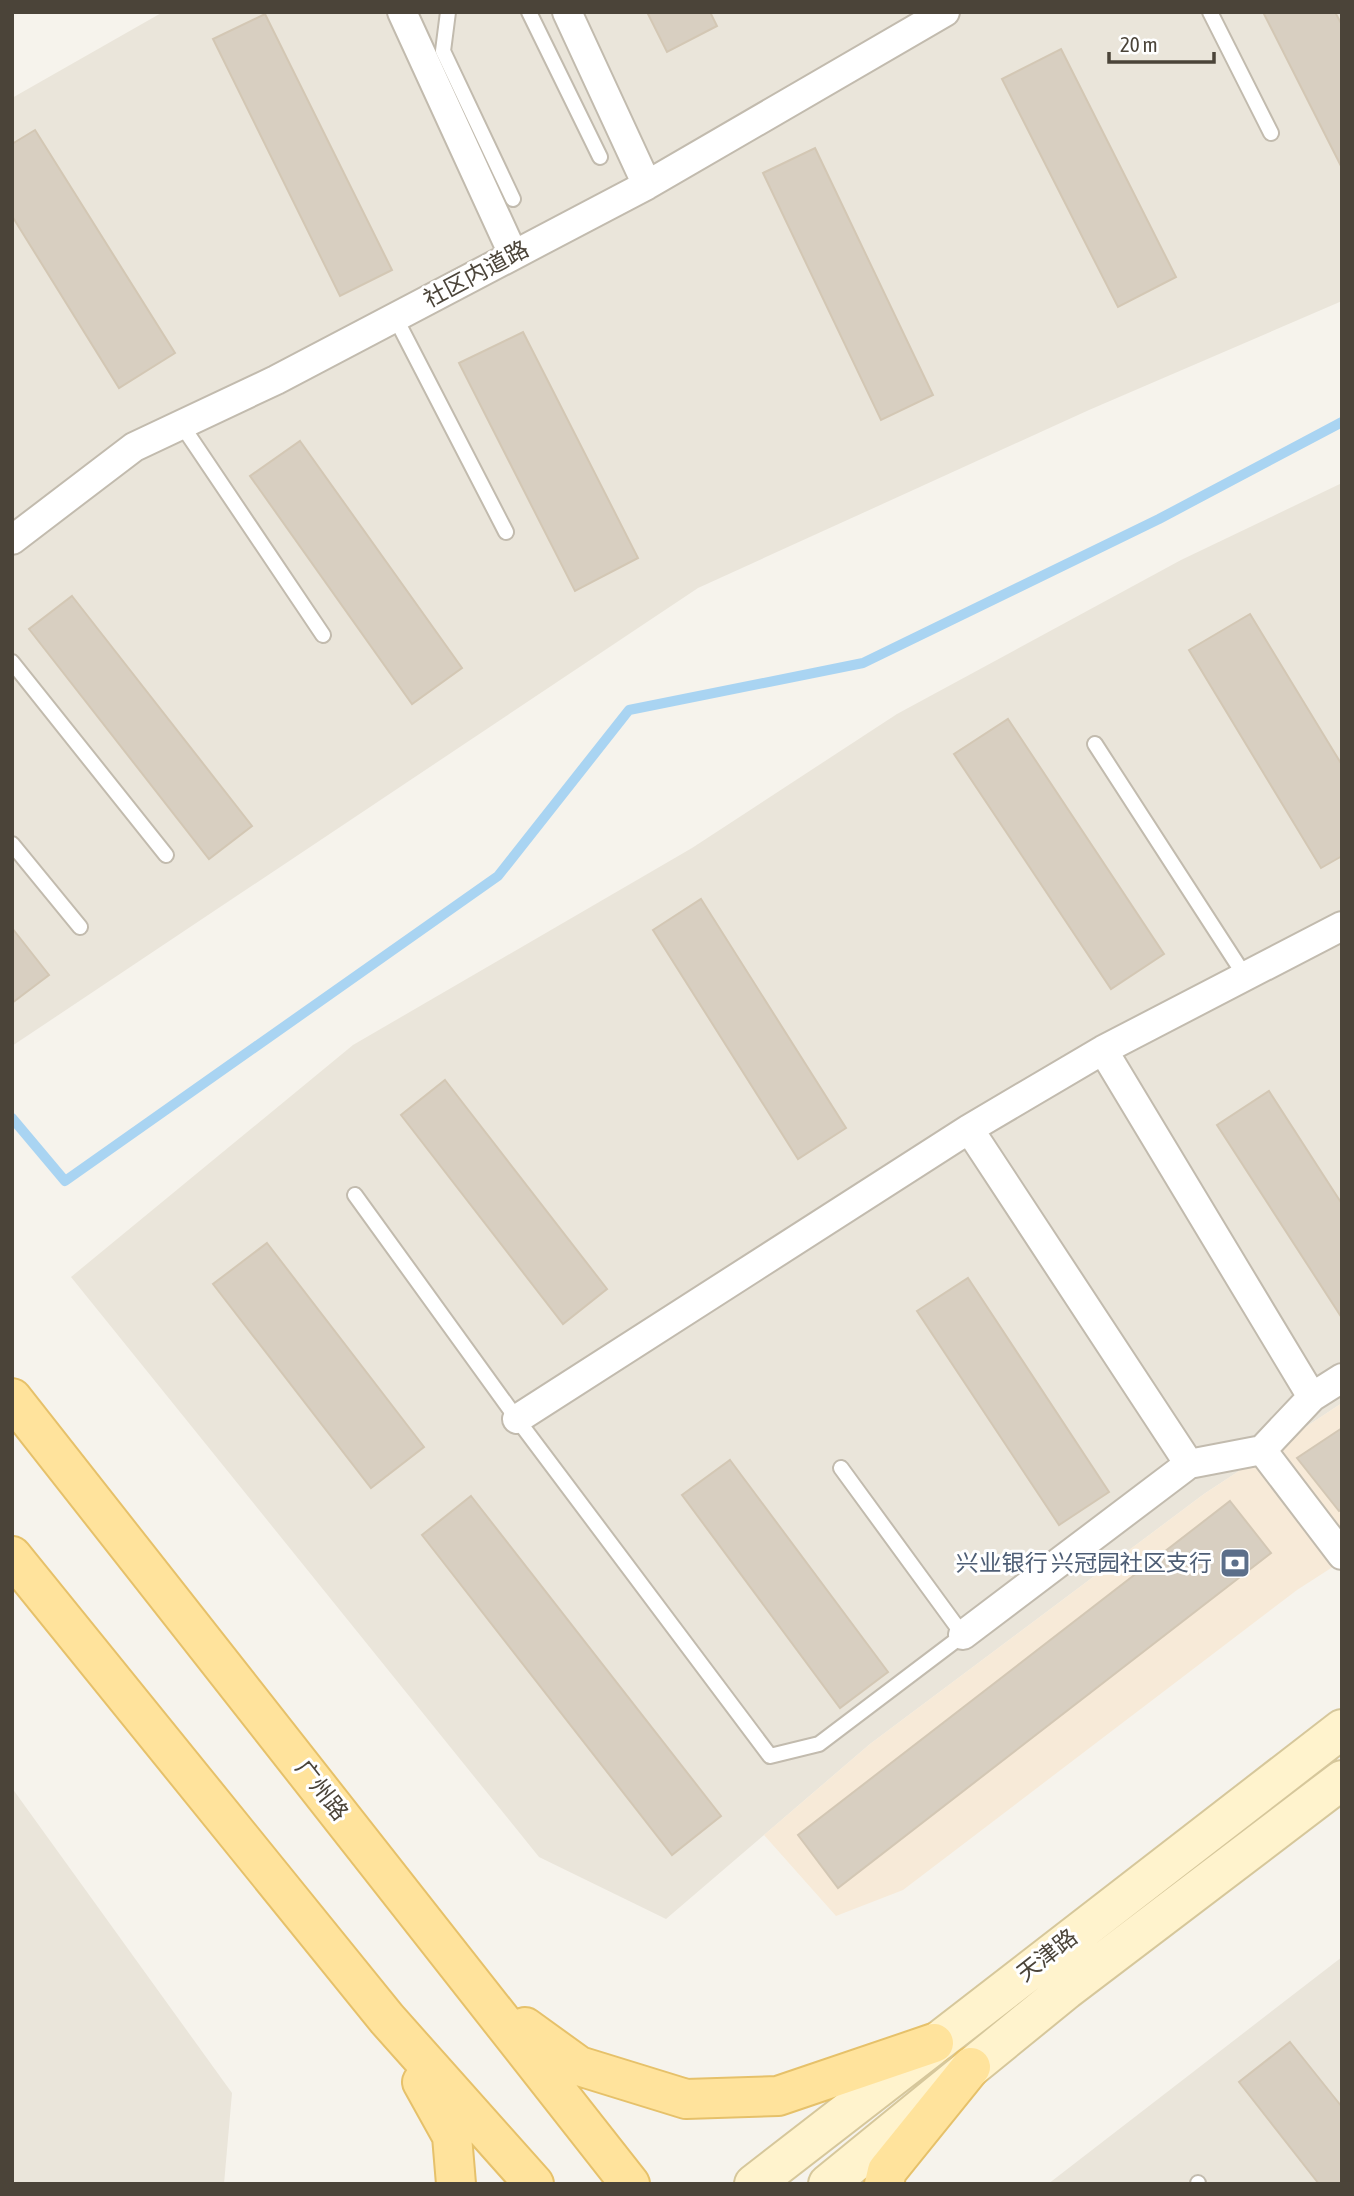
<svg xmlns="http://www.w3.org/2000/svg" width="1354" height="2196" viewBox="0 0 1354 2196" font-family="'Asap Condensed','Noto Sans SC',sans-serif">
<rect width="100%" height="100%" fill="#f6f3ec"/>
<path fill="#eae5da" d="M163 12H1342V301L1089 410 698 588 12 1046V98Z
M1342 483V1403L1204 1494 870 1744 666 1919 539 1857 71 1277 353 1045 692 848 897 714 1181 560Z
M12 1788 232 2093 224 2184H12Z
M1342 1957V2184H1048Z"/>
<path fill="#f7ead8" d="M1342 1403V1561L1297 1590 903 1890 836 1916 764 1835 870 1744 1204 1494Z"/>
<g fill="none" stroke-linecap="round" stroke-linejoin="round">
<path stroke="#a9d4f2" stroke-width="10" d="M12 1118 65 1181 498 876 629 710 863 663 1159 519 1342 422"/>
</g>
<path fill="#d8cfc1" stroke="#d3c7b4" stroke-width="2" d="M647 12H710L717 26 667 52Z
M1263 12H1335L1342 25V168Z
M265 14 392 270 340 296 213 39Z
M1061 49 1176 277 1118 307 1002 79Z
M35 130 175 353 119 388 12 216V144Z
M815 148 933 395 881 420 763 173Z
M523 332 638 558 575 591 459 363Z
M300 441 462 668 412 704 250 476Z
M72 596 252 826 209 859 29 629Z
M1250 614 1342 765V856L1321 868 1189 650Z
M1008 719 1164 954 1111 989 954 754Z
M701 899 846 1128 798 1159 653 930Z
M12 928 49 975 12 1003Z
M445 1080 607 1289 563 1324 401 1115Z
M1269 1091 1342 1204V1318L1217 1125Z
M267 1243 424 1447 371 1488 213 1284Z
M968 1278 1109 1492 1059 1525 917 1311Z
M1342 1428V1509L1339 1511 1297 1458Z
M730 1460 888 1672 840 1708 682 1495Z
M471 1496 721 1816 672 1855 422 1535Z
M1230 1501 1271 1553 838 1888 798 1835Z
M1290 2042 1342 2107V2184H1319L1239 2082Z"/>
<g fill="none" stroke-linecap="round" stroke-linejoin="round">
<g stroke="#c2bbae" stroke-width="18">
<path id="lane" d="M448 12 443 51 513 199
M529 12 600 157
M1210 12 1271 133
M395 317 506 532
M181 424 323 635
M12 662 166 855
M1095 744 1245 976
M12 844 80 927
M355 1195 517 1419 770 1756 819 1744 963 1635 841 1468
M1198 2183V2184"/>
</g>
<g stroke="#c2bbae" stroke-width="32">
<path id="street" d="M402 12 513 254
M567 12 647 185
M12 540 134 447 276 380 647 185 945 12
M1103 1050 1312 1397
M969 1129 1189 1464
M517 1419 969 1129 1103 1050 1342 926
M1262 1450 1342 1555
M963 1635 1189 1464 1262 1450 1312 1397 1342 1378"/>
</g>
<g stroke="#d6c79b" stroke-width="42">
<path id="secondary" d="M754 2184 1342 1729
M828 2184 1066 1990 1342 1780"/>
</g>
<g stroke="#e6c16a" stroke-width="42">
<path id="primary" d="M12 1398 630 2184
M12 1556 387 2019 534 2184
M525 2027 579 2066 686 2099 778 2096 934 2043
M422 2082 452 2136 456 2184
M884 2184 887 2171 971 2067"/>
</g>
<use href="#lane" stroke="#fff" stroke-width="14"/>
<use href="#street" stroke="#fff" stroke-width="28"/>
<use href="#secondary" stroke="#fff3cd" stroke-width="38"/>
<use href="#primary" stroke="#ffe39c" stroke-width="38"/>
</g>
<defs>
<g id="bank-square" transform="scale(1.575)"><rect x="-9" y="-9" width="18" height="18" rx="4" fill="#5c6f8a" stroke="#fff"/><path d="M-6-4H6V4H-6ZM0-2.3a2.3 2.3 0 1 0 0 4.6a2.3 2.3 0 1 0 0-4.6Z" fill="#fff"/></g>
</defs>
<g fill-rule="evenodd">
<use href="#bank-square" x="1235" y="1563"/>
</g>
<g text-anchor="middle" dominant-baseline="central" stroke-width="6" stroke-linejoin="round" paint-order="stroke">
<g font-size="23" fill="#4b4439" stroke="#fff">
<text transform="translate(476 274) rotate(-28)">社区内道路</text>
<text transform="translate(322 1790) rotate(52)">广州路</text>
<text transform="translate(1047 1955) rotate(-38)">天津路</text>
</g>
<g font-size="23" fill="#4e5e75" stroke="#fff" text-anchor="end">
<text x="1212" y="1563">兴业银行 兴冠园社区支行</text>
</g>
</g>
<rect width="1354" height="2196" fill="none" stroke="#4b4439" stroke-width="28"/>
<path d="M1109 52v10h105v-10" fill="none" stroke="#4b4439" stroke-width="3.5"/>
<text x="1120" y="52" font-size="21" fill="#4b4439" stroke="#ffffff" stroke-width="5" paint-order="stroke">20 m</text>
</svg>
